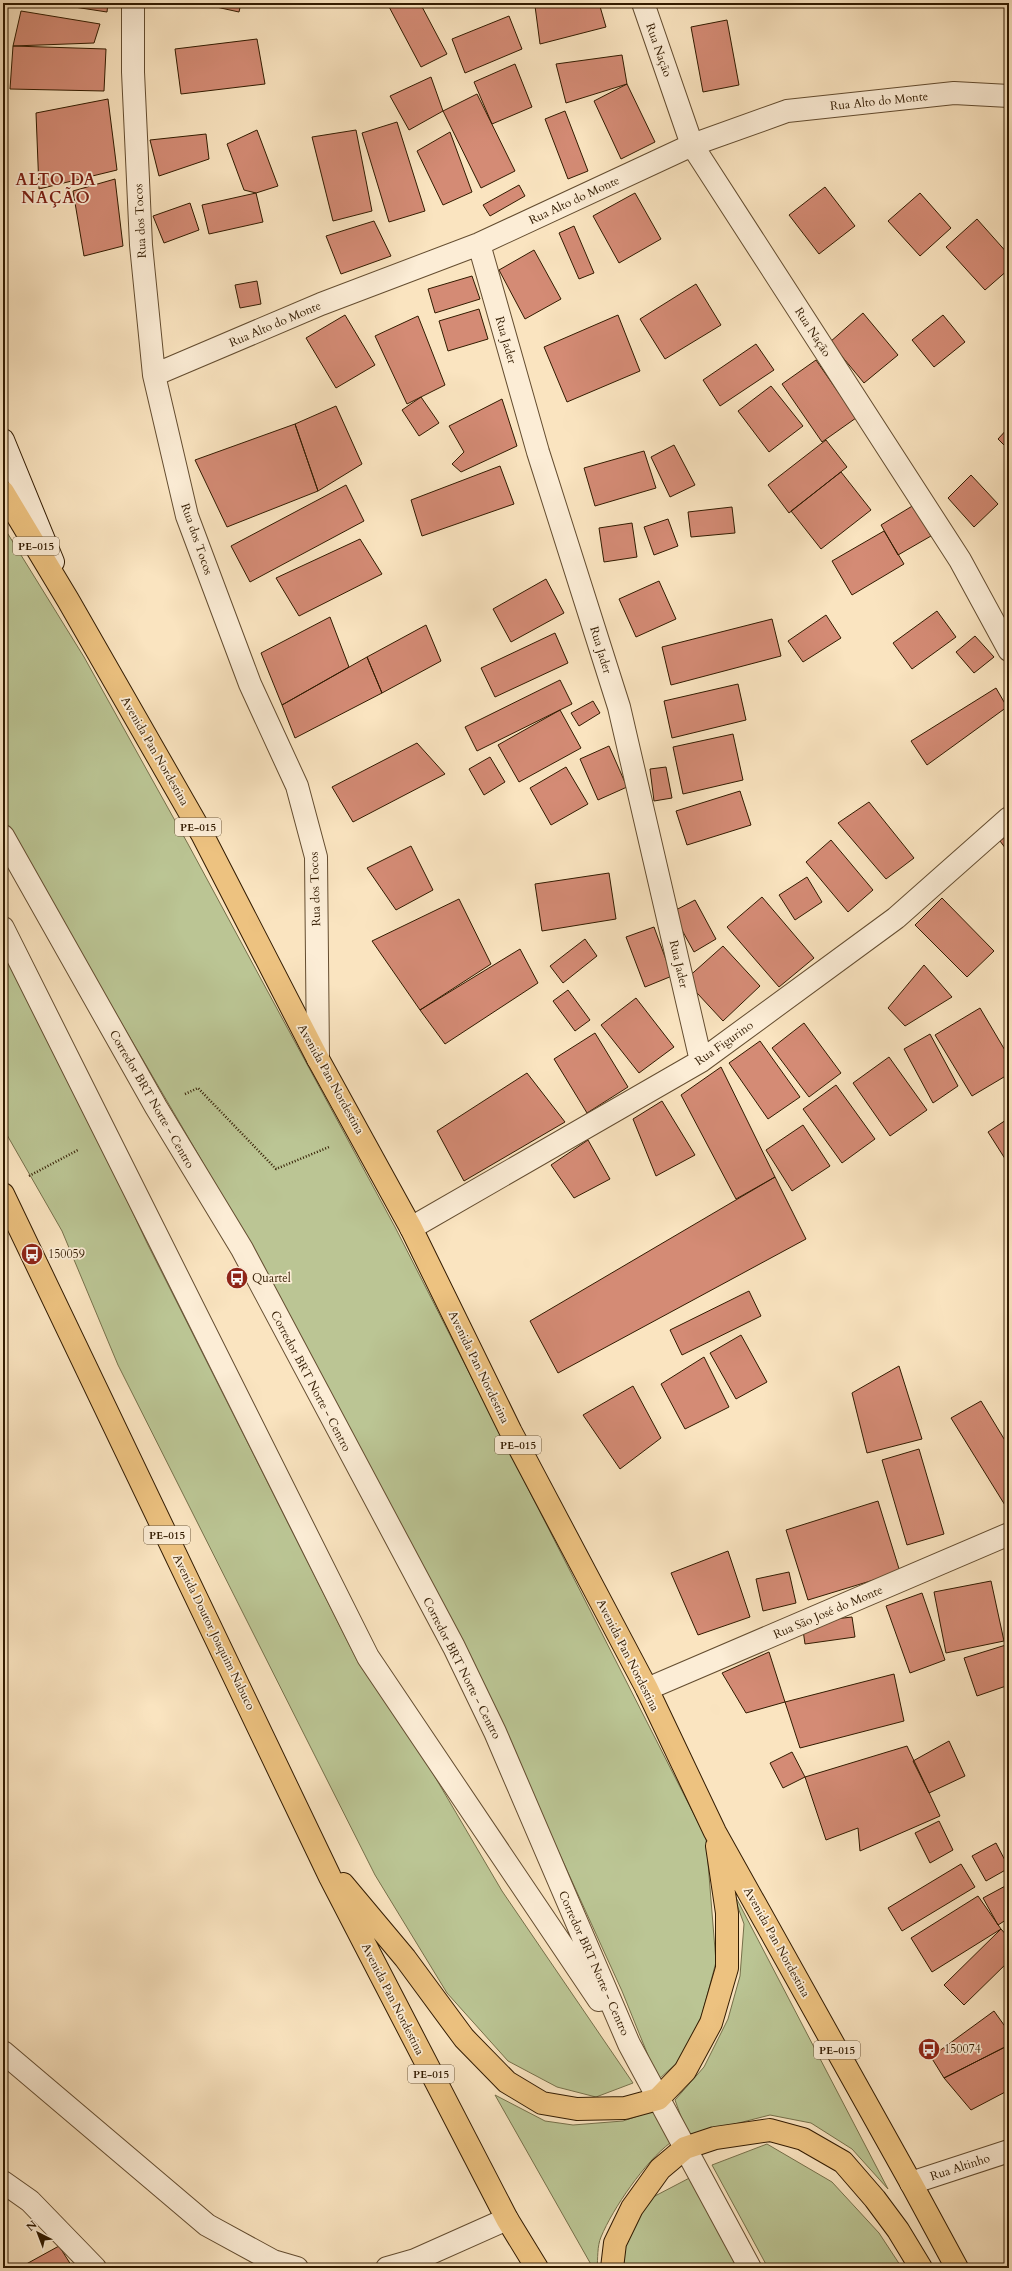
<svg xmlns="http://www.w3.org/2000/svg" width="1012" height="2271" viewBox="0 0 1012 2271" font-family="Cardo,serif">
<rect width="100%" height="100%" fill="#fae4c0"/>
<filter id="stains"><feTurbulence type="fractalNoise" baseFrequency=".005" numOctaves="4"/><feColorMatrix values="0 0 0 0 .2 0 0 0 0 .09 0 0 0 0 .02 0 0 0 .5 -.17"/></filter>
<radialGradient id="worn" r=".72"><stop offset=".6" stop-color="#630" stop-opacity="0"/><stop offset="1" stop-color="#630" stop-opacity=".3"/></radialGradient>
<path fill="#bbc594" stroke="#76704a" d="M3 526 84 657 188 844 395 1227 706 1838 716 1962 702 2015 681 2059 658 2080 622 1991 463 1642 223 1197 3 820Z
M3 936 147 1243 358 1662 428 1765 502 1891 633 2083 596 2097 557 2087 508 2061 447 1993 375 1875 118 1365 62 1231 3 1128Z
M731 1888 888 2189 852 2149 811 2123 770 2115 688 2136 675 2100 704 2067 728 2019 740 1976 744 1924Z
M495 2095 545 2121 573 2125 623 2121 653 2111 670 2143C645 2162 613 2208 601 2237 597 2246 598 2259 597 2268H593Z
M767 2144 832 2182 879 2233 902 2268H768L712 2165Z
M699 2173 750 2268H619L632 2208Z"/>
<path fill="#d48b75" stroke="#321b00" d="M48 3H108L107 12Z
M198 3H241L239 12Z
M387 3H420L447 54 421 67Z
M549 3H599L606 27 540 44 535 6Z
M21 11 100 24 94 43 13 46Z
M509 16 522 49 465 73 452 39Z
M727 20 739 85 703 92 691 27Z
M257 39 265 84 181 94 175 49Z
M13 46 106 49 104 91 10 89Z
M622 55 627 84 566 103 556 64Z
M515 64 532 107 492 124 474 82Z
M431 77 443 111 409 130 390 96Z
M627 84 655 142 621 159 594 101Z
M477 94 515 171 481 188 443 111Z
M108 99 117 170 39 189 36 113Z
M565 111 588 171 568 179 545 119Z
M397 122 425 211 389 222 362 133Z
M257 130 278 186 256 193 244 190 227 144Z
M356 130 372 211 333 221 312 137Z
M450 132 472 192 443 205 417 151Z
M206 134 209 159 159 176 150 140Z
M115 179 123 246 84 256 73 191Z
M519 185 525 196 490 216 483 205Z
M825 187 855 226 819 254 789 215Z
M256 193 263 222 209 234 202 205Z
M635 193 661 239 619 263 593 216Z
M920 193 951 228 920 256 888 221Z
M190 203 199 230 164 243 153 216Z
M977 219 1009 255V269L985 290 946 247Z
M374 221 391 256 341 274 326 236Z
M574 226 594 273 579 279 559 233Z
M534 250 561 299 525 319 499 270Z
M472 276 480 299 435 313 428 289Z
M257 281 261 304 240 308 235 285Z
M696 284 721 325 665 359 640 319Z
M479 309 488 339 448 351 439 321Z
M863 313 898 355 864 383 830 342Z
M345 315 375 365 336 388 306 338Z
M618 315 640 371 567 402 544 347Z
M943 315 965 342 934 367 912 340Z
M418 316 445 385 407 404 375 336Z
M756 344 774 370 720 406 703 380Z
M816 360 856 418 822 442 782 384Z
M771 386 803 426 769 452 738 411Z
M421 397 439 423 419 436 402 410Z
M502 399 517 446 461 472 452 464 464 452 449 426Z
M336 406 362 464 318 491 295 424Z
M295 424 318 491 227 527 195 460Z
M1009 427V450L998 439Z
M826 440 847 467 789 513 768 485Z
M674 445 695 485 670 497 651 457Z
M644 451 656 488 595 506 584 468Z
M500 466 514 504 422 536 411 500Z
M841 472 871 510 821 549 791 511Z
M971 475 998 504 974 527 948 498Z
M346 485 364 521 250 582 231 546Z
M914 505 931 536 898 555 881 525Z
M732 507 735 533 691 537 688 512Z
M668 519 678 546 654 555 644 527Z
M632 523 637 557 604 562 599 528Z
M884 531 904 564 852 595 832 561Z
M360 539 382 574 299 616 276 578Z
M546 579 564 613 511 642 493 609Z
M659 581 676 619 636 637 619 599Z
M937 611 956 637 912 669 893 643Z
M826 615 841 638 803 662 788 641Z
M330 617 349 667 282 705 261 653Z
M772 619 781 656 671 685 662 647Z
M426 625 441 661 382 693 367 657Z
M555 633 568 663 495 697 481 668Z
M975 636 994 657 974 673 956 652Z
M367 657 382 693 295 738 282 705Z
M560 680 572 704 477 751 465 727Z
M738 684 746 720 672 738 664 701Z
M996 688 1007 707 927 765 911 741Z
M593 701 600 713 579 726 571 713Z
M560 710 581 748 519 782 498 745Z
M733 734 743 780 683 794 673 747Z
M417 743 445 774 353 822 332 787Z
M609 746 627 787 598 800 580 759Z
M490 757 505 782 484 795 469 769Z
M566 767 588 804 551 825 530 788Z
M666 767 672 798 654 801 650 769Z
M740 791 751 825 687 845 676 811Z
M869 802 914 858 886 879 838 823Z
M1009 833V853L1000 841Z
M831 840 873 890 848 912 806 862Z
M411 846 433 890 396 910 367 868Z
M609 873 616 919 542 931 535 884Z
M807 877 822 902 795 920 779 895Z
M762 897 814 958 779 987 727 927Z
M942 898 994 951 967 977 915 925Z
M459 899 491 964 420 1010 372 941Z
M695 900 716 939 694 952 672 912Z
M654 927 672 976 645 987 626 937Z
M585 939 597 956 563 983 550 966Z
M723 946 760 986 723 1021 685 980Z
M520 949 538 983 445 1044 420 1010Z
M924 965 952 997 905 1026 888 1008Z
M568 990 590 1020 575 1031 553 1001Z
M636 998 674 1047 639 1073 601 1025Z
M980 1008 1009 1057V1074L972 1096 935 1035Z
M804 1023 841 1073 809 1097 772 1048Z
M595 1033 628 1087 587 1113 554 1059Z
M930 1034 958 1086 933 1103 904 1049Z
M760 1041 800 1097 768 1119 729 1063Z
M889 1057 927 1110 890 1136 853 1083Z
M721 1067 775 1177 736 1199 681 1095Z
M527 1073 565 1122 464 1181 437 1131Z
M836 1085 875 1139 842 1163 803 1109Z
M662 1101 695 1155 656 1176 633 1119Z
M1009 1118V1165L988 1132Z
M803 1125 830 1166 792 1191 766 1150Z
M588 1140 610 1179 574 1198 551 1165Z
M775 1177 806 1239 558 1373 530 1321Z
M749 1291 761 1316 682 1355 670 1330Z
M741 1335 767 1382 736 1399 710 1353Z
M704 1357 729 1407 685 1429 661 1384Z
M899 1366 922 1439 867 1453 852 1393Z
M633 1386 661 1438 620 1469 583 1415Z
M981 1401 1009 1447 1008 1510 951 1418Z
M919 1449 944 1534 907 1545 882 1460Z
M878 1501 900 1572 808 1600 786 1530Z
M728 1551 750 1617 698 1635 671 1573Z
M789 1572 796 1603 763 1611 756 1579Z
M991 1581 1004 1641 946 1653 934 1592Z
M922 1593 945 1660 910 1673 886 1606Z
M852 1617 855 1637 805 1644 802 1623Z
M1009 1644V1685L977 1696 964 1658Z
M769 1652 785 1702 746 1713 722 1673Z
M894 1674 904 1721 800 1748 785 1702Z
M949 1741 965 1776 929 1793 913 1761Z
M907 1746 940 1816 860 1851 858 1828 826 1840 805 1777Z
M792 1752 805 1777 783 1788 770 1763Z
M939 1821 953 1850 930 1863 915 1833Z
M996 1843 1009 1868 986 1881 972 1856Z
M961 1864 975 1887 902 1931 888 1908Z
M1009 1884V1918L998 1925 983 1898Z
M978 1896 1001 1929 932 1972 911 1938Z
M1001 1929 1009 1938V1961L964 2005 944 1985Z
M994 2011 1009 2032V2045L944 2078 931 2057Z
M1009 2045V2090L971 2110 944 2078Z
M59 2246 73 2268H19Z"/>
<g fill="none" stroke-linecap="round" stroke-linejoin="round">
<g stroke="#644d30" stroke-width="24">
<path id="service" d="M3 836 156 1107 242 1249 454 1647 495 1732 629 2044 750 2268
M3 928 368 1657 599 2000
M3 2052 207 2225 273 2261 297 2268
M3 2182 30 2201 95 2268
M387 2268 415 2260 507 2219"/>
</g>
<g stroke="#644d30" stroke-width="24">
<path id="minor" d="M133 3V72L141 245 154 375 187 516 250 684 297 786 316 857 318 1059
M643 3 692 145 960 560 1009 650
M479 244 538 452 619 707 701 1061
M154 375 321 304 479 244 692 145 787 111 954 93 1009 96
M411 1228 701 1061 896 918 1009 818
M647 1689 1009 1534
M911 2183 1009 2151"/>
</g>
<g stroke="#321b00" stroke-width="24">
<path id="secondary" d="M3 440 53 562"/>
</g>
<g stroke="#321b00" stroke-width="24">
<path id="trunk" d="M3 492 68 600 202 834 318 1059 411 1228 511 1432 647 1689 715 1832 911 2183 957 2268
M3 1194 330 1877 507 2219 537 2268
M343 1884 405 1958 464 2038 507 2082 542 2103 577 2109 625 2108 658 2099 685 2071 711 2023 727 1968V1913L717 1846
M612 2268 615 2243 632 2208 660 2169 685 2148 715 2138 770 2130 803 2139 843 2162 875 2199 898 2230 921 2268"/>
</g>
<path stroke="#321b00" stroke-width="2.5" stroke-dasharray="1 2" stroke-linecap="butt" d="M185 1094 198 1088 276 1169 329 1147
M29 1176 78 1150"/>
<use href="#service" stroke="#fcedd6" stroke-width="22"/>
<use href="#minor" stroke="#fcedd6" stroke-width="22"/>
<use href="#secondary" stroke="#fcedd6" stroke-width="22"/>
<use href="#trunk" stroke="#edc280" stroke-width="22"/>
</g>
<defs>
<g id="bus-disc" transform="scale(1.15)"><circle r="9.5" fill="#8f2418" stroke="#fcedd6"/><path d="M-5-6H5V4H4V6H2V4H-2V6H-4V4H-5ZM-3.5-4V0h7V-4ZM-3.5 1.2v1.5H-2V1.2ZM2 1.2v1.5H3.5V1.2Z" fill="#fff"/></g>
</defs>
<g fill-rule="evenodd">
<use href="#bus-disc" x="32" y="1254"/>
<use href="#bus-disc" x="237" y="1278"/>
<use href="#bus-disc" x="929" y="2049"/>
</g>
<g text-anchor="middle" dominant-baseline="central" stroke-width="3.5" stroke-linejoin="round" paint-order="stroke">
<g fill="#fcedd6" stroke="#6f5a40" stroke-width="1">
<rect x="13" y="537" width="46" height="18" rx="3"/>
<rect x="175" y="818" width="46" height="18" rx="3"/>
<rect x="495" y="1436" width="46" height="18" rx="3"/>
<rect x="144" y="1526" width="46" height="18" rx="3"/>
<rect x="814" y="2041" width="46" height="18" rx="3"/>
<rect x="408" y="2065" width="46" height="18" rx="3"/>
</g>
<g font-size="11" font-weight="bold" fill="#321b00">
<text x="36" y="546">PE-015</text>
<text x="198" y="827">PE-015</text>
<text x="518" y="1445">PE-015</text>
<text x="167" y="1535">PE-015</text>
<text x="837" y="2050">PE-015</text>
<text x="431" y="2074">PE-015</text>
</g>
<g font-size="12" fill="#321b00" stroke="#fcedd6">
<text transform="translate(659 50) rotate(71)">Rua Nação</text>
<text transform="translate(879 101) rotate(-6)">Rua Alto do Monte</text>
<text transform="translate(574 200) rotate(-25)">Rua Alto do Monte</text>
<text transform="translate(140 221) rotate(-93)">Rua dos Tocos</text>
<text transform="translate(275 324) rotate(-23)">Rua Alto do Monte</text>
<text transform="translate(813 332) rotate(57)">Rua Nação</text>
<text transform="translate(506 340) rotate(74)">Rua Jader</text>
<text transform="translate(197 539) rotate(71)">Rua dos Tocos</text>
<text transform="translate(601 650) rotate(73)">Rua Jader</text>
<text transform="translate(155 751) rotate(60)">Avenida Pan Nordestina</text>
<text transform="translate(315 889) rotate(-92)">Rua dos Tocos</text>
<text transform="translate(679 964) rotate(77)">Rua Jader</text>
<text transform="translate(724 1043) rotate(-35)">Rua Figurino</text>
<text transform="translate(331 1079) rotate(61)">Avenida Pan Nordestina</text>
<text transform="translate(152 1099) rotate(60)">Corredor BRT Norte - Centro</text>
<text transform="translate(479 1367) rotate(64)">Avenida Pan Nordestina</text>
<text transform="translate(311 1381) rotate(62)">Corredor BRT Norte - Centro</text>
<text transform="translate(828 1612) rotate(-23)">Rua São José do Monte</text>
<text transform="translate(214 1632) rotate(64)">Avenida Doutor Joaquim Nabuco</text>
<text transform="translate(628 1655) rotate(63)">Avenida Pan Nordestina</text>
<text transform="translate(462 1668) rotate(63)">Corredor BRT Norte - Centro</text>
<text transform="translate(777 1942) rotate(61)">Avenida Pan Nordestina</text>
<text transform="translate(594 1963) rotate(66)">Corredor BRT Norte - Centro</text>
<text transform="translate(393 1999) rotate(63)">Avenida Pan Nordestina</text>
<text transform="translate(960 2167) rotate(-18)">Rua Altinho</text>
</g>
<g font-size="12" fill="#321b00" stroke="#fcedd6" text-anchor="start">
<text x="48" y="1254">150059</text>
<text x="252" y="1278">Quartel</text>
<text x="944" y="2049">150074</text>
</g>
<g font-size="16" font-weight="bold" letter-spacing="1" fill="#7a1f14" stroke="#fcedd6">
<text x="56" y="180">ALTO DA<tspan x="56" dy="18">NAÇÃO</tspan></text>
</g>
</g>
<rect width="1012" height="2271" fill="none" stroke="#fae4c0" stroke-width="16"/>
<rect x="4" y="4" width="1004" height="2263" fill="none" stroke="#321b00" stroke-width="2"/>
<rect x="8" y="8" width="996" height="2255" fill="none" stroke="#321b00"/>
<g transform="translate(38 2233) rotate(318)" stroke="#fcedd6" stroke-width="3" paint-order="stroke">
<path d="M0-3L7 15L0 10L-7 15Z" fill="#321b00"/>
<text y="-6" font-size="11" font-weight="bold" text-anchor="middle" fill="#321b00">N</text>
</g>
<rect width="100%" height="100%" filter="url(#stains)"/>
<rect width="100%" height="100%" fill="url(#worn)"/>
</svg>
